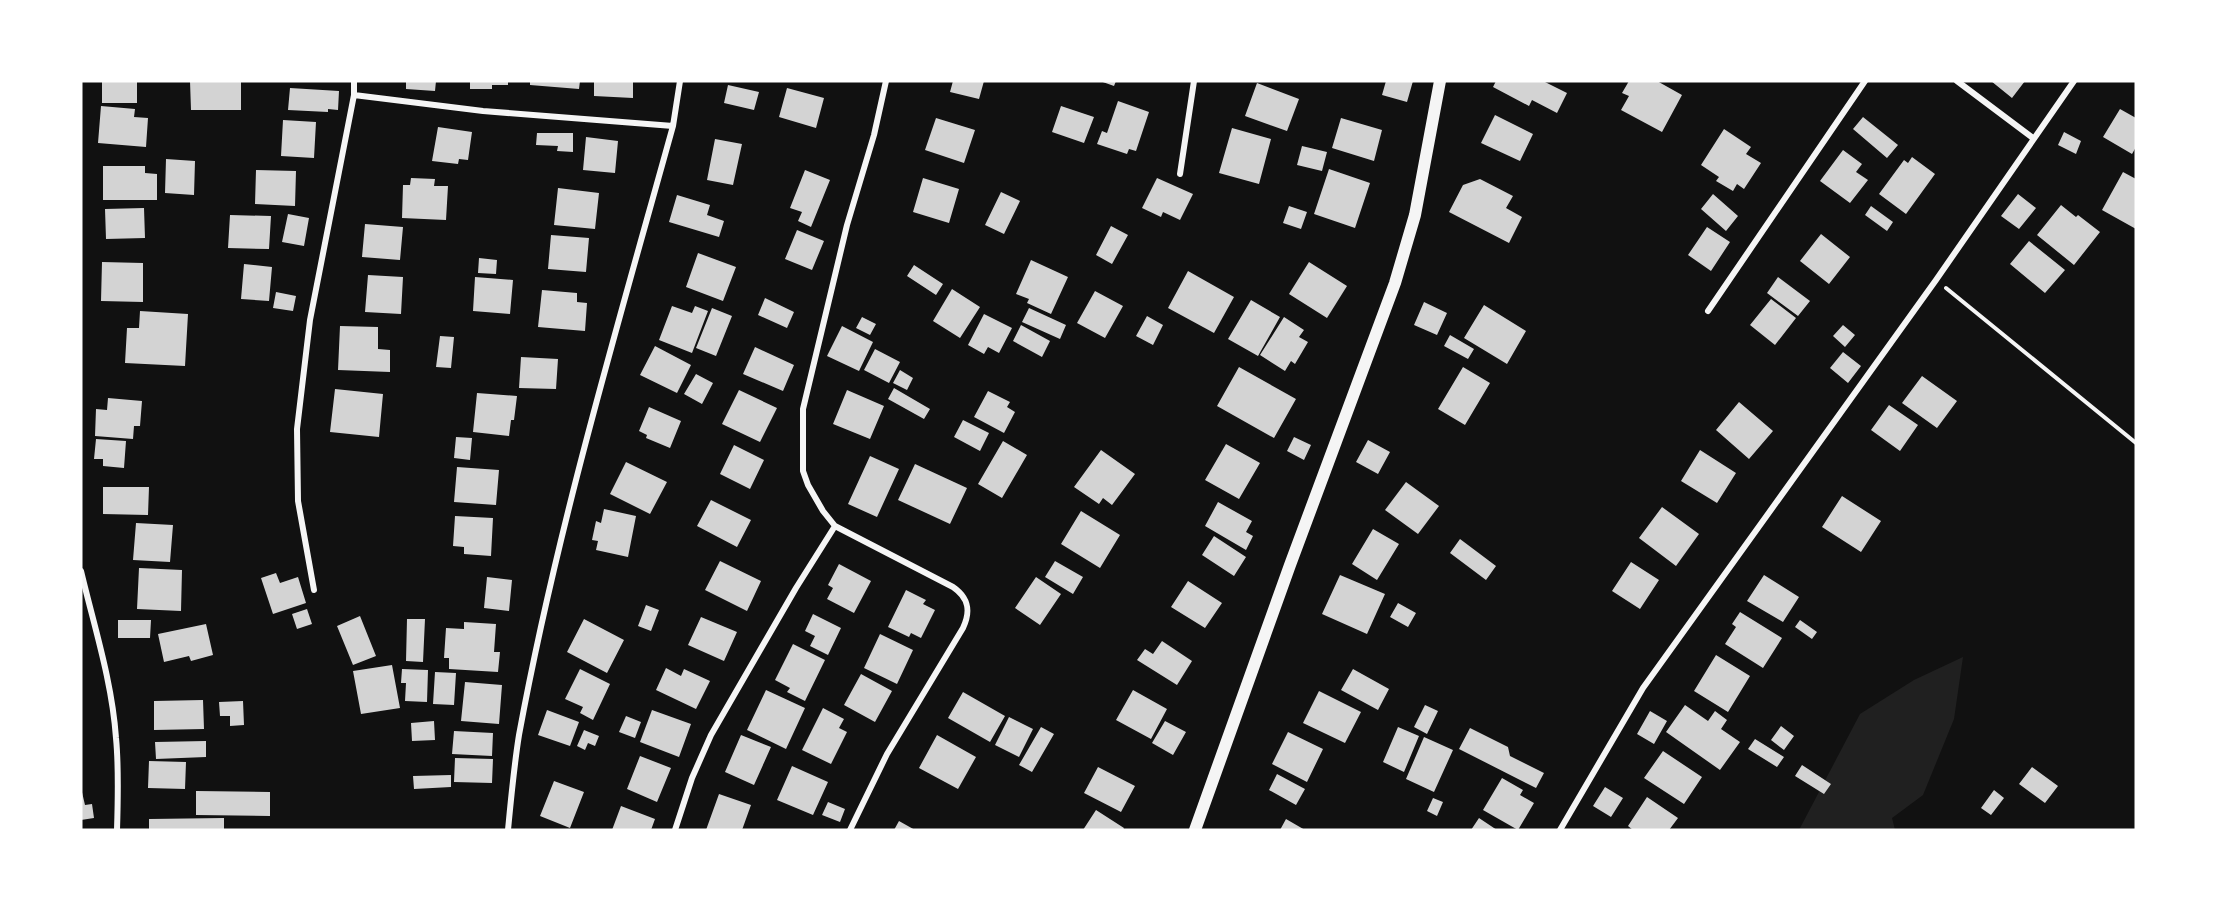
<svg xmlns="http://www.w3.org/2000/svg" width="2217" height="911" viewBox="0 0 2217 911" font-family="'Exo 2',sans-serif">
<rect width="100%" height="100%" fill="#111"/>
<path fill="#202020" d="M1963 657 1954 719 1923 795 1892 818 1895 830H1799L1860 714 1914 680Z"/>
<path fill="#d3d3d3" d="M102 81H137V103H102Z
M190 81H241V110H191Z
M406 81H436L435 91 406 89Z
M470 81H508V85H492V89H470Z
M530 81H580L579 89 530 85Z
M594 81H633V98L594 96Z
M953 81H984L979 99 950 92Z
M1100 81H1116L1114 86Z
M1386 81H1413L1407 102 1382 95Z
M1496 81H1543L1567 93 1557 113 1532 100 1529 106 1493 87Z
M1629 81H1657L1682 95 1662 132 1621 110 1629 96 1622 93Z
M1991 81H2025L2012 98Z
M1257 83 1299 99 1287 131 1245 116Z
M728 85 759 92 754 110 724 103Z
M290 88 339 91 338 110 328 109V112L288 110Z
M787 88 824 98 816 128 779 117Z
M1118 101 1149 112 1136 151 1129 149 1127 154 1097 144 1102 131 1107 133Z
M101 106 135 109 134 117 148 118 146 147 98 143Z
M1061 106 1094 117 1084 143 1052 132Z
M2120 109 2136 118V147L2132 154 2103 137Z
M1495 115 1533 134 1520 161 1481 143Z
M1863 117 1898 145 1887 158 1853 129Z
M936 118 975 130 964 163 925 150Z
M1341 118 1382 130 1374 161 1332 148Z
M283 120 316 122 314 158 281 156Z
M438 127 472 132 468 160 459 159 458 164 432 161Z
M1232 128 1271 139 1259 184 1219 173Z
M1724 129 1751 147 1746 154 1761 163 1744 189 1737 184 1733 191 1716 181 1719 177 1701 165Z
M2064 132 2081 141 2076 154 2058 145Z
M537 133H573V152L557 151 558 146 536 145Z
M586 137 618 141 615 173 583 170Z
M715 139 742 144 733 185 707 180Z
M1302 146 1327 152 1322 171 1297 165Z
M1843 150 1862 164 1856 172 1868 180 1850 203 1820 181Z
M1912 157 1935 174 1906 214 1879 194 1904 160 1908 163Z
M166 159 195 161 194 195 165 193Z
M103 166H145V173L157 174V200H103Z
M1329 169 1370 183 1355 228 1314 214Z
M256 170 296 171 295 206 255 204Z
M805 170 830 180 811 227 798 221 802 212 790 208Z
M2123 172 2136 179V229L2102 210Z
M411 178 435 179 434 186H448L446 220 402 218 403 185H410Z
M923 178 959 189 949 223 913 212Z
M1157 178 1193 194 1180 220 1163 212 1161 217 1142 208Z
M1480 179 1513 196 1506 208 1522 217 1509 243 1449 212 1463 185Z
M558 188 599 193 595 229 554 225Z
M1001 192 1020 201 1004 234 985 225Z
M1713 194 1738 216 1726 231 1701 209Z
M2018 194 2036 208 2019 229 2001 216Z
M677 195 710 205 707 215 724 221 719 237 669 222Z
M2061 205 2076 217 2078 215 2100 232 2074 265 2037 235Z
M1289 206 1307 212 1301 229 1283 223Z
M1871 206 1893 222 1887 231 1865 215Z
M144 208 145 238 106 239 105 209Z
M288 214 309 218 304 246 282 242Z
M230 215 271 216 269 249 228 248Z
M365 224 403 227 400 260 362 257Z
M1111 226 1128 235 1112 264 1096 255Z
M1707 227 1730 242 1711 271 1688 255Z
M797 230 824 241 812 270 785 259Z
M1821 234 1850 257 1829 284 1800 261Z
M551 235 589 238 586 272 548 269Z
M2029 241 2065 270 2045 293 2010 264Z
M698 253 736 267 723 301 686 287Z
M479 258 497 260 496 274 478 273Z
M1031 260 1068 277 1051 314 1027 303 1029 299 1016 294Z
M102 262 143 263V302L101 301Z
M1309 262 1347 286 1327 318 1289 294Z
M244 264 272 267 269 301 241 299Z
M914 265 943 284 936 295 907 276Z
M1188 271 1234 297 1214 333 1168 308Z
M368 275 403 277 401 314 365 312Z
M475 277 513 280 510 314 473 311Z
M1778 277 1810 301 1798 316 1767 293Z
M952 289 980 307 960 338 933 321Z
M542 290 577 293V302L587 303 585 331 538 327Z
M1095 291 1123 306 1105 338 1077 323Z
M276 292 296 296 293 311 273 308Z
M765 298 794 312 787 328 758 315Z
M1771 299 1796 318 1775 345 1750 325Z
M1251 300 1280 317 1258 356 1228 339Z
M1424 302 1447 313 1437 335 1414 325Z
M1484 305 1526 331 1507 364 1464 338Z
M672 306 692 313 695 306 708 311 692 353 659 340Z
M712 308 732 316 716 356 696 348Z
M1029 308 1066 325 1060 339 1022 322Z
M140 311 188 314 185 366 125 363 127 328H139Z
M984 314 1012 328 999 353 988 347 984 354 968 345Z
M1147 316 1163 325 1153 345 1136 336Z
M862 317 876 324 870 335 856 328Z
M1284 317 1304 330 1299 337 1308 342 1295 364 1291 361 1285 371 1260 355Z
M1021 325 1050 341 1042 357 1013 341Z
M1843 325 1855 335 1845 347 1833 336Z
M340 326 378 327V349L390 350V372L338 370Z
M842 326 873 342 859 371 827 356Z
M1450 335 1474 349 1468 359 1444 346Z
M440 336 454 337 451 368 436 367Z
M655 346 691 365 677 393 640 375Z
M755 347 794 365 783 391 743 374Z
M875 349 900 362 889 383 864 370Z
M1843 352 1861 366 1848 383 1830 368Z
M521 357 558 359 556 389 519 388Z
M1239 367 1296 399 1274 438 1217 406Z
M1463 367 1490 383 1465 425 1438 409Z
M900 370 913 378 907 390 893 383Z
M696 374 713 383 702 404 684 394Z
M1922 376 1957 401 1937 428 1902 403Z
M894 388 930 409 924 419 888 399Z
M335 389 383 394 379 437 330 432Z
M739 390 777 408 760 442 722 424Z
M847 390 884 406 870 439 833 424Z
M988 391 1010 402 1007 407 1015 412 1004 433 974 417Z
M477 393 517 396 514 420H511L509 436 473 432Z
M108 398 142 401 140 426H134L133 439 95 436 96 409 107 410Z
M1739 402 1773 431 1749 459 1716 430Z
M1889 405 1918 425 1900 451 1871 430Z
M649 407 681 421 670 448 646 438 647 435 639 431Z
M963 420 989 433 980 451 954 437Z
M456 437 472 438 470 460 454 458Z
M1294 437 1311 445 1304 460 1287 451Z
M96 439 126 441 124 468 103 466V459H94Z
M1368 440 1390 452 1378 474 1356 462Z
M1003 441 1027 455 1002 498 978 484Z
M1226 444 1260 463 1239 499 1205 480Z
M734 445 764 460 750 489 720 474Z
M1101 450 1135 474 1112 505 1103 498 1099 504 1074 487Z
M1700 450 1736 473 1717 503 1681 481Z
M870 456 899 469 877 517 848 504Z
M626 462 667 482 650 514 610 494Z
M915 464 967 488 950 524 898 500Z
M457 467 499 470 496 505 454 502Z
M1406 482 1439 506 1418 534 1385 510Z
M103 487H149L148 515 103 514Z
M1842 496 1881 521 1861 552 1822 527Z
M711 500 751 520 737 547 697 526Z
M1218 502 1252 521 1246 532 1253 536 1246 550 1205 526Z
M1662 507 1699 534 1676 566 1639 538Z
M604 509 636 516 628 557 596 550 598 541 592 540 596 521 601 523Z
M1081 511 1120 535 1100 568 1061 544Z
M455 516 493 518 491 556 464 554V547L453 546Z
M136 523 173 525 170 562 133 560Z
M1373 529 1399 544 1377 580 1352 564Z
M1214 536 1246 557 1234 576 1202 555Z
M1460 539 1496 566 1486 580 1450 553Z
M720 561 761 581 747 611 705 590Z
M1055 561 1083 577 1073 594 1045 577Z
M1631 562 1659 580 1640 609 1612 591Z
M839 564 871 581 854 613 827 599 833 588 828 585Z
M139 568 182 570 181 611 137 609Z
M276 573 280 583 298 577 306 603 273 614 261 578Z
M1340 575 1385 594 1367 634 1322 614Z
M1764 575 1799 597 1783 622 1747 601Z
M487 577 512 580 509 611 484 608Z
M1036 577 1061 594 1040 625 1015 608Z
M1188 581 1222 603 1205 628 1171 607Z
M906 590 926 600 923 604 935 610 921 638 911 633 909 637 888 627Z
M1398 603 1416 613 1408 627 1390 617Z
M646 605 659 610 651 631 638 626Z
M307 609 312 624 297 629 292 614Z
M1740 612 1782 638 1763 668 1725 644 1736 627 1732 624Z
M813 614 841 628 828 655 810 646 815 636 805 631Z
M360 616 376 656 353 665 337 626Z
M701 617 737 632 724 661 688 645Z
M407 619H425L423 662 406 661Z
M584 619 624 640 607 673 567 652Z
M118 620H151L150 638H118Z
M1800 620 1817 632 1812 639 1795 627Z
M464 622 496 624 494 652H500L498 672 449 669V658H444L446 628 464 629Z
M206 624 213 655 191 661 189 656 164 662 158 634Z
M880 634 913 650 897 684 864 668Z
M1162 641 1192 661 1177 685 1137 660 1145 649 1153 654Z
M793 644 825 660 805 701 787 692 790 688 775 680Z
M1716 655 1750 676 1728 712 1694 691Z
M392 665 400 708 361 714 353 671Z
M666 668 681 676 684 669 710 681 696 709 656 690Z
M402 669 428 670 427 702 405 701 406 683H401Z
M580 669 610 684 593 720 580 713 583 707 565 699Z
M1353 669 1389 689 1378 710 1341 690Z
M435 672 456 673 454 705 433 704Z
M861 674 892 691 875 722 844 705Z
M465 682 502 685 499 724 461 721Z
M766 690 805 708 786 749 747 730Z
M1133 690 1167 709 1151 739 1116 720Z
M1319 691 1361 712 1345 743 1303 723Z
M963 692 1005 716 990 742 948 718Z
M203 700 204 729 154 730V701Z
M243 701 244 725 230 726V716H220L219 702Z
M1425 705 1438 711 1427 734 1414 727Z
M1685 705 1708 721 1715 711 1727 720 1721 729 1740 742 1720 770 1666 732Z
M823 708 844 719 839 728 847 732 831 764 802 750Z
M547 710 579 722 570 746 538 735Z
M652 710 691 724 679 757 640 742Z
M1650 711 1667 721 1654 744 1637 734Z
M626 716 641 722 635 738 619 732Z
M1009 717 1033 729 1019 757 995 745Z
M434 721 435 740 412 741 411 723Z
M1165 721 1186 732 1173 755 1152 743Z
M1781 726 1794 736 1784 750 1771 740Z
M1041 727 1054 734 1032 772 1019 765Z
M1398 727 1419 736 1404 772 1383 762Z
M1470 728 1508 747 1510 756 1544 773 1536 788 1459 749Z
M584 730 599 736 595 746 588 743 585 750 577 746Z
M454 731 493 733 492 756 452 754Z
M1288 732 1323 749 1307 782 1272 764Z
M741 735 771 747 754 785 725 772Z
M937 735 976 757 958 789 919 768Z
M1424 737 1453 750 1434 792 1406 779Z
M1755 739 1784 757 1777 767 1748 749Z
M206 741V757L156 759 155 742Z
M1663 751 1702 777 1684 804 1644 778Z
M640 756 671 768 657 802 627 789Z
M455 758 493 759 492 783 454 782Z
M149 761 186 762 185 789 148 788Z
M1802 765 1831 784 1824 794 1795 776Z
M792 766 828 782 813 815 777 800Z
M1098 767 1135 786 1121 812 1084 793Z
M2032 767 2058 786 2045 803 2019 784Z
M1277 774 1305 789 1296 805 1269 790Z
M451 775V787L414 789 413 776Z
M1502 778 1523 790 1520 795 1534 803 1518 830 1483 810Z
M554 781 584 792 570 828 540 816Z
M1605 787 1623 798 1611 817 1593 806Z
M81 788 85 805 92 804 94 818 81 820Z
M1994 790 2004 798 1991 815 1981 808Z
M196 791 270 792V816L196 815Z
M719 794 751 805 742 830H706Z
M1647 797 1678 818 1669 830H1633L1628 826Z
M1433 798 1443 802 1437 816 1427 811Z
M828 802 845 809 840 822 822 815Z
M621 806 655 819 651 830H612Z
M1096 810 1124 828 1123 830H1083Z
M224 818V830H149V819Z
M1479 818 1497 830H1471Z
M1286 819 1305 830H1280Z
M899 821 915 830H894Z"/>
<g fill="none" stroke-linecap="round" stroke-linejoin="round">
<path stroke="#f5f5f5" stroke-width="4" d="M1946 288 2136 443"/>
<path stroke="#f5f5f5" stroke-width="6" d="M1957 81 2033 138
M354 95 483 111 673 126
M1180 174 1194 81
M1708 311 1865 81
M835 526 953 587C969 598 971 611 963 628L887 754 850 830
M81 571C94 626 112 681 116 738 119 769 118 799 117 830
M314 590 298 501 297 429 310 320 354 95V81
M508 830C511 799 514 766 519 735 557 529 617 328 673 126L680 81
M675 830 692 778 711 735 796 588 835 526 823 511 808 485 803 471V409L847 225 874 135 886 81
M1560 830 1643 688 1936 280 2074 81"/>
<path stroke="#f5f5f5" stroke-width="12" d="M1195 830 1290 565 1395 283 1415 215 1440 81"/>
</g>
<rect width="2217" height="911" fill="none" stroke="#ffffff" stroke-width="165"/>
</svg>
